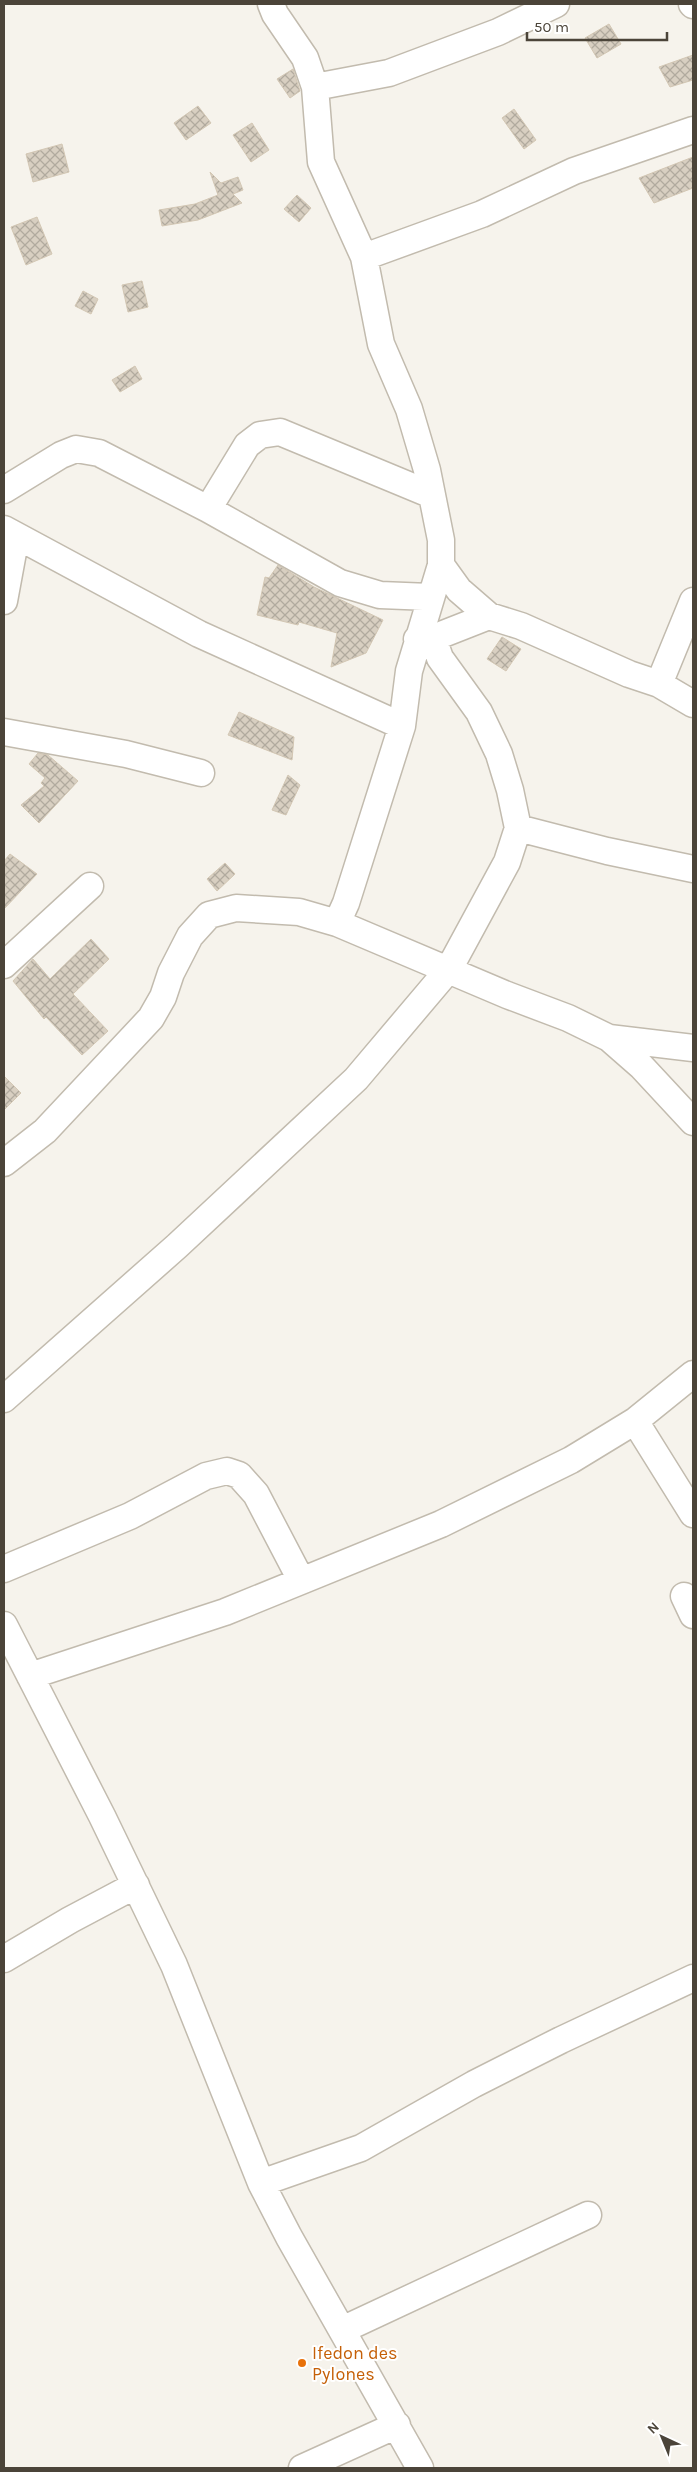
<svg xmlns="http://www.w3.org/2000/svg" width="697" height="2472" viewBox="0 0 697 2472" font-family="Karla,sans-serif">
<defs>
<pattern id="building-cross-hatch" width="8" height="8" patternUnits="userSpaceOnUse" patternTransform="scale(1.25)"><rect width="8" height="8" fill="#d8cfc1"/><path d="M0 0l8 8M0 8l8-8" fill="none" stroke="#b1aa9e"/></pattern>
</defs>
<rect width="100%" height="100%" fill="#f6f3ec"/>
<path fill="url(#building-cross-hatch)" stroke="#d3c7b4" d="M609 24 621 44 597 58 585 38Z
M693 55V80L670 87 659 67Z
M293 69 300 91 290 98 277 79Z
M198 106 211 123 186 140 174 123Z
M514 109 536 140 524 149 502 118Z
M252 123 269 150 251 162 233 135Z
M62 144 69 172 33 182 26 154Z
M693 157V188L654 203 639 178Z
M210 172 221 183 238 177 243 190 233 194 242 203 198 220 162 226 159 210 195 204 218 195Z
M297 195 311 208 299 222 284 209Z
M37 217 52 254 26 265 11 227Z
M142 281 148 307 128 312 122 285Z
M83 291 98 299 91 314 75 306Z
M135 366 142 379 120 392 112 380Z
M278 565 314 587 383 620 366 653 331 667 337 633 299 622 298 625 257 615 265 577 269 578Z
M502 637 521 649 506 671 487 659Z
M239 712 294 737 292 760 228 735Z
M38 753 48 755 78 781 39 823 21 805 44 786 41 783 45 778 29 764Z
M288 775 300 785 286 815 272 810Z
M10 854 37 874 4 909V861Z
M225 863 235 874 217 891 207 879Z
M91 939 109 959 73 994 108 1031 82 1055 46 1017 44 1019 13 981 33 959 50 979Z
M4 1076 21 1093 4 1110Z"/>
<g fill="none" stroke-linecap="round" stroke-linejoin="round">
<g stroke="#c2bbae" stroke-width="29">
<path id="minor" d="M271 4 275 14 305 58 315 87 321 162 364 257 381 344 409 409 427 470 441 540V565L409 671 402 726 346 903 337 923 507 995 568 1018 609 1038 641 1066 693 1122
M692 4 693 5
M315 87 389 73 498 32 556 4
M364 257 482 214 574 171 693 130
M4 490 61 455 76 449 99 453 208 509 340 583 380 595 430 597
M208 509 247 445 260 435 280 432 432 495
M4 529 199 634 402 726
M441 565 459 590 489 616 521 626 629 674 659 684 693 601
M4 601 16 536
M417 639 433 638 489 616
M659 684 693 704
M4 732 126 754 201 773
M518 828 607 851 693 869
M4 965 90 886
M609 1038 693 1048
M4 1163 45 1131 151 1018 163 997 171 973 190 936 209 915 236 908 299 912 337 923
M4 1399 177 1246 356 1079 449 969 507 862 518 828 510 790 499 754 479 712 440 658 433 638
M635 1421 693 1514
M4 1569 130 1516 206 1476 227 1471 239 1475 256 1494 301 1580
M684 1596 693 1615
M4 1625 102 1816 174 1965 261 2183 289 2237 420 2468
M30 1676 225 1612 441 1524 571 1460 635 1421 693 1374
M4 1959 70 1920 136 1885
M261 2183 361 2148 474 2084 561 2040 693 1978
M342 2330 588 2215
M302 2468 397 2425"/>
</g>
<use href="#minor" stroke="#fff" stroke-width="26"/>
</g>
<circle fill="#e8710a" stroke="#fff" stroke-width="2" cx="302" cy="2363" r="5"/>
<g text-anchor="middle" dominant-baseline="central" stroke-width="4" stroke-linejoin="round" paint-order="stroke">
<g font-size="18" fill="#c56008" stroke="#fff" text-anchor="start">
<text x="312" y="2353">Ifedon des<tspan x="312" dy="21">Pylones</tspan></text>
</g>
</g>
<rect width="697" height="2472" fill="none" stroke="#4b4439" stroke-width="10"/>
<g transform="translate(662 2437) rotate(316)" stroke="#ffffff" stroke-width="4" paint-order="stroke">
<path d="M0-4L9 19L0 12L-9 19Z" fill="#4b4439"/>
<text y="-8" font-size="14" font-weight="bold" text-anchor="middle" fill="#4b4439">N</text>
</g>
<path d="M527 32v8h140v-8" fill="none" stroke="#4b4439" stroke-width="2.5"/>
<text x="534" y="32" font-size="15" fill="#4b4439" stroke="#ffffff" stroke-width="4" paint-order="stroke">50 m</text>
</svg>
